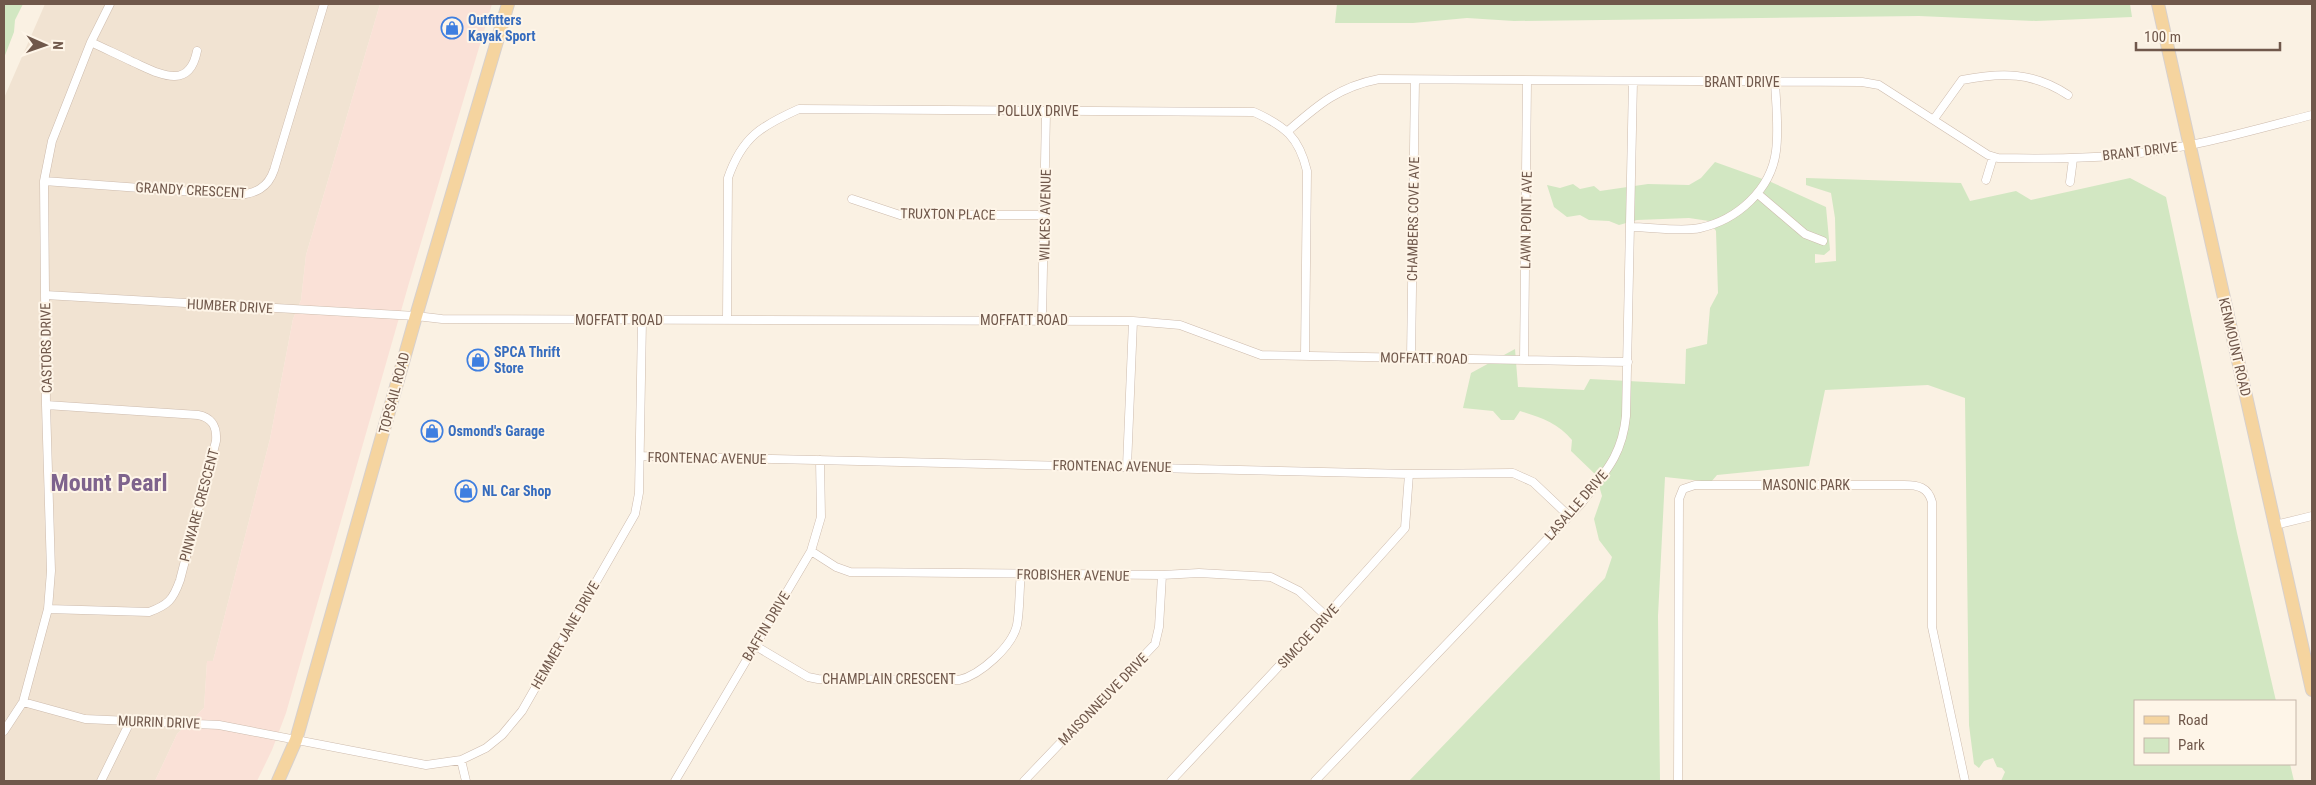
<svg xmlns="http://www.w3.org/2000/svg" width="2316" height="785" viewBox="0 0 2316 785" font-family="'Roboto Condensed',sans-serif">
<rect width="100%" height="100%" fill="#faf1e3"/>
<path fill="#f1e3d2" d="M45 4H380L306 255 301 300 293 319 270 439 213 661 207 662 204 708 177 734 155 781H4V98Z"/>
<path fill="#fae1d7" d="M380 4H492L409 283 286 713 272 750 257 781H155L177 734 204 708 207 661H213L270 439 293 319 301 300 306 255Z"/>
<path fill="#d2e7c2" d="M4 4H23L15 20 14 32 4 58Z
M1337 4H2130L2132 17 2036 21 1919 16 1514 21 1467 18 1413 23H1335Z
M1715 162 1771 182 1826 207 1830 250 1824 255 1815 254V263L1836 261 1835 218 1831 193 1806 185V178L1961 183 1970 201 2016 191 2031 200 2130 178 2166 197 2237 533 2276 701H2135V764H2290L2294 781H2001L2005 772 2002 768 1997 767 1993 758 1984 761 1979 768 1974 764 1969 725 1965 398 1928 385 1825 390 1809 466 1717 475 1711 482 1665 477 1658 616 1660 781H1409L1605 578 1612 557 1599 540 1594 519 1602 496 1596 475 1571 451 1572 440C1558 423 1540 417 1520 411L1514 420H1501L1493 411 1463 408 1471 373 1515 349 1518 387 1584 390 1590 379 1685 384 1686 349 1707 344 1710 308 1718 293 1716 231 1709 221 1689 218 1637 220 1619 225 1609 221 1589 220 1580 215 1567 217 1554 207 1547 185 1560 188 1573 184 1580 189 1594 186 1600 191 1648 184 1689 185 1701 178Z"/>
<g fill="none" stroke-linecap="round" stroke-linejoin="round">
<g stroke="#cdbbad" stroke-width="9">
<path id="street" d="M91 42C105 49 119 55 133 62 158 73 189 92 197 51
M1934 119 1962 80C2002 72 2033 72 2068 95
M1288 131C1318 105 1338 87 1379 79L1862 82 1879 85 1988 155 1998 158C2043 159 2088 159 2132 154 2193 148 2253 130 2312 115
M1986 180 1993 157
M44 181 237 195C255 194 268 188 274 170L324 4
M2070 182 2073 159
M1758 194 1805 234 1823 241
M852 199 900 215H1045
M1631 227C1650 227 1682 232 1700 228 1737 220 1771 190 1776 151 1779 129 1776 104 1775 82
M45 295 416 316 442 319 1133 321 1180 325 1261 355 1628 362
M1042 319 1046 112
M727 320 728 178C742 137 761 126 799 109L1254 112C1285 126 1299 137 1307 171L1305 356
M1411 358 1415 80
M1524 360 1527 81
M46 405 198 415C213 418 217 427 216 441L180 580C173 600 168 605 149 612L48 609
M640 456 1409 474 1513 473 1533 482 1569 516
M1127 466 1133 321
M2275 525 2312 516
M811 551 836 567 850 572 1162 575 1199 573 1271 577 1299 591 1326 616
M754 645 808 677 818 679 959 680C980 675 1012 647 1017 625 1020 609 1019 591 1021 574
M23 702 85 719 219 725 426 765 461 760 486 748 502 735 522 711 635 514 639 493 642 320
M4 731 23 702 48 609 51 571 46 405 44 181 52 141 91 42 110 4
M461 760 466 781
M101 781 130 722
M675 781 811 551 821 517 820 460
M1024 781 1155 644 1159 627 1162 575
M1171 781 1326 616 1405 528 1409 474
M1315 781 1580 505C1604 473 1622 457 1626 416L1633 81
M1678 781 1679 499 1683 489 1695 485H1904C1918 485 1928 487 1932 502V627L1965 781"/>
</g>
<g stroke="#d7d0cd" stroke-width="14">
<path id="primary" d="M2158 4 2312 690
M278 781 296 740 416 316 508 4"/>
</g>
<use href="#street" stroke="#fff" stroke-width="8"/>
<use href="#primary" stroke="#f5d49f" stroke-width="12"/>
</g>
<defs>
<g id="shop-ring" transform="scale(1.125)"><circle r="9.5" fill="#fef5e8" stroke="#3f7fe0" stroke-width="1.5"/><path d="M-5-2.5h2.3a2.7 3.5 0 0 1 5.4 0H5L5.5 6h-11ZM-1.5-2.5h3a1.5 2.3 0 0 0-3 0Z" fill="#3f7fe0"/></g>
</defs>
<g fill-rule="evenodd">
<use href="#shop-ring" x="452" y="28"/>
<use href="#shop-ring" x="478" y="360"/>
<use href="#shop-ring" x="432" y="431"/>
<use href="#shop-ring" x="466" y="491"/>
</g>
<g text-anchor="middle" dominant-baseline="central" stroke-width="4" stroke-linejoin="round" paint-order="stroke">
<g font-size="14" font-weight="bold" fill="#366cbe" stroke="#fef5e8" text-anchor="start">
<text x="468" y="20">Outfitters<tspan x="468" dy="16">Kayak Sport</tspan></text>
<text x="494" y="352">SPCA Thrift<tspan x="494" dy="16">Store</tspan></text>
<text x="448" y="431">Osmond's Garage</text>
<text x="482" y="491">NL Car Shop</text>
</g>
<g font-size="14" fill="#70584b" stroke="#fef5e8">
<text x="1742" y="82">BRANT DRIVE</text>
<text x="1038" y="111">POLLUX DRIVE</text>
<text transform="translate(2140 151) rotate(-7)">BRANT DRIVE</text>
<text transform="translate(191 190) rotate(3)">GRANDY CRESCENT</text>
<text transform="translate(948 214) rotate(1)">TRUXTON PLACE</text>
<text transform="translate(1045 215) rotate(-89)">WILKES AVENUE</text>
<text transform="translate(1413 219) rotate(-89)">CHAMBERS COVE AVE</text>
<text transform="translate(1526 220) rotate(-89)">LAWN POINT AVE</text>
<text transform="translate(230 306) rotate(3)">HUMBER DRIVE</text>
<text x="619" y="320">MOFFATT ROAD</text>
<text x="1024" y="320">MOFFATT ROAD</text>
<text transform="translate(2235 347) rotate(77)">KENMOUNT ROAD</text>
<text transform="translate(46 348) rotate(-91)">CASTORS DRIVE</text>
<text transform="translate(1424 358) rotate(1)">MOFFATT ROAD</text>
<text transform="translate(394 393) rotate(-75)">TOPSAIL ROAD</text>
<text transform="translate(707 458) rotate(1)">FRONTENAC AVENUE</text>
<text transform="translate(1112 466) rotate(1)">FRONTENAC AVENUE</text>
<text x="1806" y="485">MASONIC PARK</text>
<text transform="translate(199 505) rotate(-75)">PINWARE CRESCENT</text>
<text transform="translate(1576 505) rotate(-49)">LASALLE DRIVE</text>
<text transform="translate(1073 575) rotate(1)">FROBISHER AVENUE</text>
<text transform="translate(766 626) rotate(-59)">BAFFIN DRIVE</text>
<text transform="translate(565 635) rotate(-60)">HEMMER JANE DRIVE</text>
<text transform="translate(1308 636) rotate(-47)">SIMCOE DRIVE</text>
<text x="889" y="679">CHAMPLAIN CRESCENT</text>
<text transform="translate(1103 699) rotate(-46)">MAISONNEUVE DRIVE</text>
<text transform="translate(159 722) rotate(2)">MURRIN DRIVE</text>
</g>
<g font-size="24" font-weight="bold" fill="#7e638d" stroke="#fef5e8">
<text x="109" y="483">Mount Pearl</text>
</g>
</g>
<rect width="2316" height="785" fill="none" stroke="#70584b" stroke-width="10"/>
<rect x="2134" y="700" width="162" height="65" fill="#fef5e8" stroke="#c5b6a9"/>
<rect x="2144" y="716" width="25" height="8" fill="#f5d49f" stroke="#c5b6a9"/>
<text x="2178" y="725" font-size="15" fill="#70584b">Road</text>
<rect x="2144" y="738" width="25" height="15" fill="#d2e7c2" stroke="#c5b6a9"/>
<text x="2178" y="750" font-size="15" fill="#70584b">Park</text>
<g transform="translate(45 45) rotate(92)" stroke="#fef5e8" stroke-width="4" paint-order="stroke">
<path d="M0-4L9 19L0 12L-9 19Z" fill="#70584b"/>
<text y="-8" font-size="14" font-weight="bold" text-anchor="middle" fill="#70584b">N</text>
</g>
<path d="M2136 42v8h144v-8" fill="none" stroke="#70584b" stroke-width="2.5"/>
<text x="2144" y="42" font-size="15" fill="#70584b" stroke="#fef5e8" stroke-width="4" paint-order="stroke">100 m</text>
</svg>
